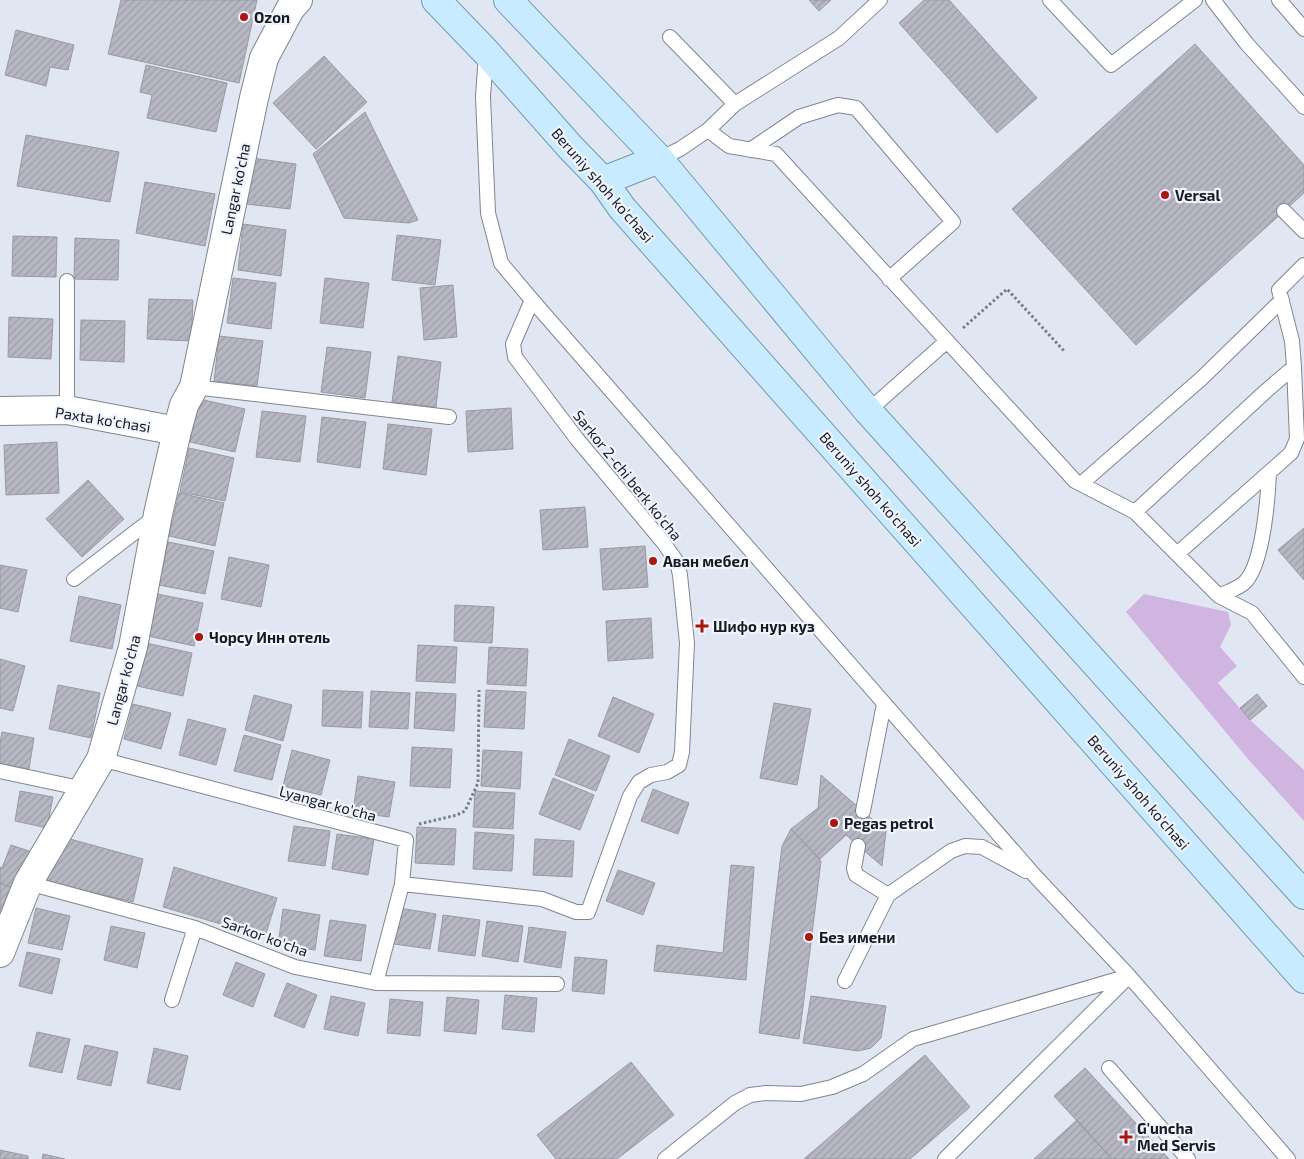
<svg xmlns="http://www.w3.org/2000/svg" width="1304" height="1159" viewBox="0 0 1304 1159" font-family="'Exo 2',sans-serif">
<defs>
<pattern id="building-hatch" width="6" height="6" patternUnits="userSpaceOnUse" patternTransform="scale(1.25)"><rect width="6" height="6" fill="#b7b7c3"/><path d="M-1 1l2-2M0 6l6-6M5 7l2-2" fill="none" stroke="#9d9da7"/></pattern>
</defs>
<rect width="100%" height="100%" fill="#e0e7f3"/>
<path fill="#d0b5e1" d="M1144 594 1228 612 1231 625 1220 647 1237 666 1218 683 1250 720 1304 770V821L1248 759 1126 612Z"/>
<path fill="url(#building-hatch)" stroke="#9999a5" d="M121 0H257L239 83 108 54Z
M809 0H831L819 11Z
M924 0H949L1037 98 997 133 899 23Z
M16 30 74 45 68 70 50 67 46 86 5 75Z
M1195 44 1304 165V193L1136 345 1012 209Z
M324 56 367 102 316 149 273 103Z
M146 65 227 83 216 132 147 118 152 95 140 92Z
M365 112 418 220 409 223 344 218 313 154Z
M26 135 119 152 110 202 17 186Z
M252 158 296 164 290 209 246 204Z
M145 182 215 194 205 246 136 233Z
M243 224 286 230 281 276 238 270Z
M397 235 441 240 435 285 392 280Z
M13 236 57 237 56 277 12 276Z
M75 238 119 240 118 280 74 279Z
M233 278 276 283 271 329 227 323Z
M325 278 369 283 363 328 320 323Z
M453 285 457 337 424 340 420 288Z
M149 299 193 300 191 341 147 339Z
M9 317 53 319 51 359 8 357Z
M81 320 125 321 124 362 80 360Z
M219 336 263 341 257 386 214 381Z
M327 347 371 352 365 398 321 392Z
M398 356 441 362 436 407 392 402Z
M199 399 245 409 235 452 190 442Z
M511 408 513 449 468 452 466 411Z
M262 411 306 416 300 462 256 457Z
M322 417 366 422 360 468 317 462Z
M388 424 432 429 426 475 383 469Z
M57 442 59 493 6 495 4 445Z
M189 448 234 458 225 501 180 492Z
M88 480 124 519 82 557 46 519Z
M179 493 224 503 215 546 169 536Z
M585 507 588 547 543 550 540 510Z
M1304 528V580L1278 550Z
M168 542 214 551 205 594 159 585Z
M645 546 648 587 603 590 600 549Z
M229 557 269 565 261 607 221 599Z
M0 565 27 570 18 612 0 608Z
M157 594 203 603 194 646 148 636Z
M79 596 121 605 112 649 70 641Z
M455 605 494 607 492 643 454 641Z
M651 618 653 658 608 661 606 621Z
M146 643 192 653 183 696 137 686Z
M418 645 457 647 455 683 416 681Z
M489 647 528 649 526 686 487 684Z
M0 659 25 666 13 711 0 708Z
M58 685 100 693 91 738 49 729Z
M323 690 363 692 361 728 322 726Z
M486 690 526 692 524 729 484 727Z
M371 691 410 693 408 729 369 727Z
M416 692 456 694 454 731 414 728Z
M1257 694 1267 706 1250 720 1240 708Z
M254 695 292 705 283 741 245 730Z
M613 697 654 714 639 753 598 736Z
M774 703 811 709 797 785 760 778Z
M133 704 171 713 161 749 124 739Z
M188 719 226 729 216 765 179 755Z
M2 732 34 738 29 769 0 764V742Z
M244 735 281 745 272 780 234 771Z
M569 739 610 756 596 791 555 775Z
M412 747 452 749 450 788 410 786Z
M292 750 330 760 321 795 283 786Z
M483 750 522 752 520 789 481 786Z
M821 775 886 831 882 866 846 835 820 859 791 829 818 808Z
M358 776 395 782 389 817 353 812Z
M553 778 594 795 580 830 539 814Z
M653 789 689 803 678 834 641 821Z
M20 791 53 797 47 828 15 821Z
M475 791 515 793 513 829 473 827Z
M294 826 330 831 325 866 288 861Z
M417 827 456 829 454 865 415 863Z
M791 829 821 861 799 1039 759 1033 782 846Z
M475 832 514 835 512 871 473 869Z
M337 834 374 839 368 875 332 869Z
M59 836 143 859 133 902 41 880Z
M535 839 574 841 572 877 533 875Z
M11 845 35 853 20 891 0 883V867L2 868Z
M731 865 754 867 746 980 654 971 657 945 723 953Z
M174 867 277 898 265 937 163 907Z
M618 870 655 883 643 915 606 901Z
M0 883 20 891 0 925Z
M36 908 70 916 62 950 28 943Z
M399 908 436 914 430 949 394 944Z
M283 909 320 915 315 950 278 945Z
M443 915 480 920 475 956 438 951Z
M330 920 366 925 361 961 324 956Z
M487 921 523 926 518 962 482 956Z
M111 926 145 933 137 968 104 960Z
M529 927 566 932 561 968 524 962Z
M27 952 60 959 52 994 19 986Z
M575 957 607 960 604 994 572 991Z
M236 962 265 974 253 1007 223 995Z
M287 983 317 995 304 1028 274 1016Z
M505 995 537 998 534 1032 502 1029Z
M331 996 365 1003 358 1036 324 1029Z
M811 996 886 1006 881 1038 871 1048 858 1051 803 1043Z
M447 997 479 1000 476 1034 444 1031Z
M390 999 423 1002 420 1036 387 1033Z
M37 1032 70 1039 62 1073 29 1066Z
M85 1045 118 1052 111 1086 77 1079Z
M154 1048 188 1056 180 1090 147 1083Z
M925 1055 970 1107 910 1159H804Z
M631 1062 674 1115 617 1159H556L537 1135Z
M1085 1068 1169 1159H1112L1054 1096Z
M1077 1120 1112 1159H1034Z
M0 1150 28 1156V1159H0Z
M43 1154 65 1159H42Z"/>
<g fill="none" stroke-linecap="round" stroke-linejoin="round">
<g stroke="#7f8690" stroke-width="16">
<path id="service" d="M1050 0 1111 65 1195 0
M1213 0 1247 44 1304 107
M1279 0 1304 29
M670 37 735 104 708 130
M486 53 483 97 488 213 501 263 532 300 1035 876 1129 976 1288 1159
M735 104 839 38 880 0
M750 150 799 117 838 105 856 108 953 222 889 279
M659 159 680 149 708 130 729 146 776 154 1075 481 1135 512 1219 596 1252 613 1304 677
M1284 211 1304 231
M67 281V410
M194 387 449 417
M868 411 947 341
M1081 484 1202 378 1282 300
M1135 512 1266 391 1294 367 1292 341 1279 290 1304 265
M1177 554 1291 453 1297 439 1294 367
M74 579 156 516
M1219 596C1227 592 1240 588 1246 581 1263 562 1268 498 1269 473
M101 759 406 840 402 884 376 983
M0 771 84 789
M863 811 884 704
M858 846 854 868 856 875 888 895 951 851 965 846 982 847 1026 871
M28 883 195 928 295 967 376 983 557 984
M402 884 542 899 576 912H588L630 796 639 782 651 775 667 772 679 765 682 752 687 643 680 575 677 562 663 542 577 439 515 357 513 344 532 300
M845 981 888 895
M172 1000 195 928
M1109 1068 1188 1159
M665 1159 735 1103 750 1095 766 1093 801 1094 832 1087 863 1074 913 1039 1129 976 945 1159"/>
</g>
<g stroke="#7f8690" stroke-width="30">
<path id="minor" d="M0 411 67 410 177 431
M0 953 28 883 101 759 133 647 158 514 177 431 184 405 194 387 254 98 264 58 290 9 298 0"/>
</g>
<g stroke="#7399b0" stroke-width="30">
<path id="primary" d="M436 0 486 52 571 148 603 181 622 208 1304 979
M508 0 659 159 868 411 1304 895
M603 181 659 159"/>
</g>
<path stroke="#787d85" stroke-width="3" stroke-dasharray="2.5 2.5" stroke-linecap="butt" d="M963 328 1007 289 1065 352
M419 824 457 815 465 811 478 783 479 690"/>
<use href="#service" stroke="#fff" stroke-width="14"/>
<use href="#minor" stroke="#fff" stroke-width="28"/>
<use href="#primary" stroke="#c9ebff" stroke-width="28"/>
</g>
<g fill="#a8160c" stroke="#eff4fe" stroke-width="2">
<circle cx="244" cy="17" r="5"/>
<circle cx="1165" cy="195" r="5"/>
<circle cx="653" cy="561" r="5"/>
<path d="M699.5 618.5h5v5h5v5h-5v5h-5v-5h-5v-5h5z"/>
<circle cx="199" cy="637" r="5"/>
<circle cx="834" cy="823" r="5"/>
<circle cx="809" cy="937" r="5"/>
<path d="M1123.5 1129.5h5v5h5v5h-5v5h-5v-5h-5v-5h5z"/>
</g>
<g text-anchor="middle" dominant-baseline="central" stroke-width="4.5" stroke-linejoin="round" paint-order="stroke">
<g font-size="15" font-weight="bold" fill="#171a1e" stroke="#eff4fe" text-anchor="start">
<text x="254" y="17">Ozon</text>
<text x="1175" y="195">Versal</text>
<text x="663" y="561">Аван мебел</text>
<text x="713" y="626">Шифо нур куз</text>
<text x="209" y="637">Чорсу Инн отель</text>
<text x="844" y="823">Pegas petrol</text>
<text x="819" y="937">Без имени</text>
<text x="1137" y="1128">G'uncha<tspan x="1137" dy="17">Med Servis</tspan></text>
</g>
<g font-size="15" fill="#171a1e" stroke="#eff4fe">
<text transform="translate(603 185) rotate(49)">Beruniy shoh ko'chasi</text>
<text transform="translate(235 189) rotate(-78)">Langar ko'cha</text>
<text transform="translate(103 419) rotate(9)">Paxta ko‘chasi</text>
<text transform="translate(628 475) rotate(51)">Sarkor 2-chi berk ko'cha</text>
<text transform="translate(871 489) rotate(49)">Beruniy shoh ko'chasi</text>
<text transform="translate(123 680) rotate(-75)">Langar ko'cha</text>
<text transform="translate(1139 792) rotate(49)">Beruniy shoh ko'chasi</text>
<text transform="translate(328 803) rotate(15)">Lyangar ko'cha</text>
<text transform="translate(265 936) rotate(20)">Sarkor ko'cha</text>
</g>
</g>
</svg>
